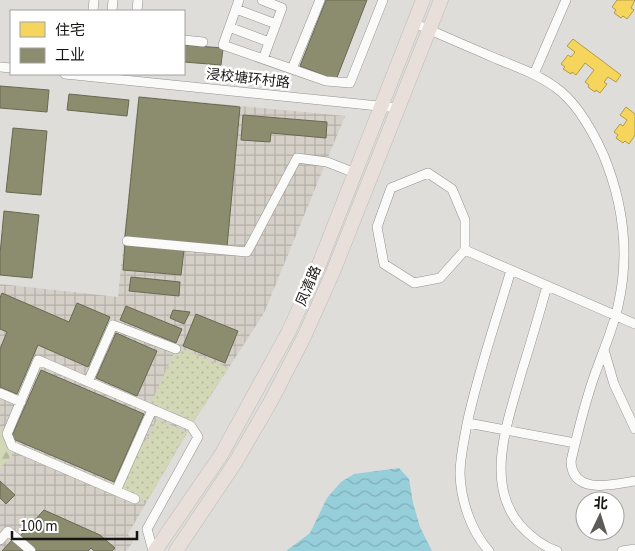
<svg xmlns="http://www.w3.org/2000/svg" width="635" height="551" viewBox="0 0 635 551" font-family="'Source Sans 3','Noto Sans SC',sans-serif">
<defs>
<pattern id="industrial-grid" width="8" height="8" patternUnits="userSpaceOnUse" patternTransform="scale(1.25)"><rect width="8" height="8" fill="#d4cfc7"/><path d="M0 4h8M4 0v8" fill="none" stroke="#b5b1aa"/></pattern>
<pattern id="grass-dots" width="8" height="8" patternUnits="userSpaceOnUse" patternTransform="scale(1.25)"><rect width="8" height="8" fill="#d2d8b6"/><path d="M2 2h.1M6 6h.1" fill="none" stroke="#b4b89c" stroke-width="1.8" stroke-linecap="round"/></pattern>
<pattern id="forest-firs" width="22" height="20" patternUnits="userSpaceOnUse" patternTransform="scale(1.25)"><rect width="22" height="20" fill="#d2d8b6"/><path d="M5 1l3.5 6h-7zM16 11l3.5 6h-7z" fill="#b4b89c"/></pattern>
<pattern id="water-waves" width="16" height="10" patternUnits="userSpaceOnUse" patternTransform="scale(1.25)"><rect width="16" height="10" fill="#96ceda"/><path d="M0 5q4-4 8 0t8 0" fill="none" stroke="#81b0ba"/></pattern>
</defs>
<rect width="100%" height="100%" fill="#dfddda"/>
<path fill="url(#industrial-grid)" d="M138 96 345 116 264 313 191 426 128 534 133 542 126 551H0V468L12 455 0 427V284L118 297Z"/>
<path fill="url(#grass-dots)" d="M180 348 228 368 194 421 151 403 174 353Z
M157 419 187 432 147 501 121 490 135 455 150 434Z"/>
<path fill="url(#forest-firs)" d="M0 427 12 455 0 468Z"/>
<path fill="url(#water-waves)" d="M399 468 409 479 413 503 420 527 432 551H286L310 533 327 498 341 482 354 474Z"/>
<path fill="#f6d55c" stroke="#b39b46" d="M617 0H635L631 8 634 10 627 19 623 16 621 18 614 13 616 10 612 7Z
M573 39 621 75 616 82 608 77 604 82 607 84 600 93 596 90 595 92 588 87 589 85 585 82 594 70 585 63 576 75 572 72 571 74 563 69 565 67 561 64 568 55 571 57 575 52 567 46Z
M626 107 635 114V135L629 144 625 141 623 143 616 138 618 135 614 132 620 124 623 126 627 120 620 115Z"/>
<path fill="#8c8c6e" stroke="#696853" d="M326 0H367L336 80 300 66Z
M184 45 223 48 221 65 184 62Z
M0 86 49 90 47 112 0 108Z
M69 94 129 100 127 116 67 110Z
M139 97 240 107 227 247 125 237Z
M243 115 327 122 326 138 271 133 270 142 241 140Z
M13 128 47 131 41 195 6 192Z
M4 211 39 215 32 278 0 275V254Z
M125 244 184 250 181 275 123 270Z
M131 277 180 282 179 296 129 291Z
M2 293 69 322 77 303 110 317 88 367 38 345 17 394 0 387V349L7 332 0 329V298Z
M126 306 182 329 176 343 120 320Z
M173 310 190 312 184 324 170 318Z
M196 314 238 331 225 363 183 346Z
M116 333 157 351 137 396 96 378Z
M41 370 144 414 114 482 11 438Z
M0 481 15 495 6 504 0 498Z
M44 510 100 535 115 548 112 551H94L91 548 88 551H37L20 536Z
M12 540 24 551H2Z"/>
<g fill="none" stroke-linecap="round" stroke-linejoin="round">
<g stroke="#949290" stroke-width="10">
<path id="minor" d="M239 0 223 45 326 81 350 83 383 0
M262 0 282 8 263 59
M236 9 276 24
M93 11 94 0
M112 11 113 0
M137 11 138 0
M414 23C441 35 469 47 497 59 517 67 537 74 555 87 577 102 592 130 603 154 623 202 630 254 618 306 613 329 603 351 595 374 585 402 578 431 571 461 572 495 612 485 635 481
M229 27 269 42
M184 40 203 42
M0 67 11 68
M292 69 320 0
M65 74 398 108
M534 74 566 0
M428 173 452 189 465 220V250L440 278 414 283 384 264 377 227 391 188Z
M127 241 247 252 297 158 327 162 355 173
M465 250 635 324
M547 286C539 315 530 345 521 374 508 421 484 483 520 525 530 536 542 546 557 551
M604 350 614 384 635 429
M88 382 113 325 176 349
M0 393 21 402
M468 423 575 443
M116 491 152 410
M135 499 12 446 7 434 38 360 191 426 198 437 147 529 153 551
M0 540 8 531 31 551
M489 551C471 531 461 501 460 474 460 457 464 441 467 424 478 372 496 321 511 270
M622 551 635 549"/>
</g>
<g stroke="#bcbbb9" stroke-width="15">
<path id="highway" d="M155 551 221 455 289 331 318 267 423 0
M176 551 235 463 271 401 304 337 333 272 441 0"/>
</g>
<use href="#minor" stroke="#fafaf9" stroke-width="9"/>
<use href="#highway" stroke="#e8deda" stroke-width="14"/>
</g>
<g text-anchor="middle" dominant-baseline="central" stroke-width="5" stroke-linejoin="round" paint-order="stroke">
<g font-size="14" fill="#161513" stroke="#fff">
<text transform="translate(248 79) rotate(6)">浸校塘环村路</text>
<text transform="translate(309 286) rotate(-67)">凤清路</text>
</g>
</g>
<rect x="10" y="10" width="175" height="65" fill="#ffffff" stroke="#a2a1a1"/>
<rect x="20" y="22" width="25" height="15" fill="#f6d55c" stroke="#a2a1a1"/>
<text x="55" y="35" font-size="15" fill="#161513">住宅</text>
<rect x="20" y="48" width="25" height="15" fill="#8c8c6e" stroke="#a2a1a1"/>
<text x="55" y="60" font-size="15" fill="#161513">工业</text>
<g transform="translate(600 516) rotate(4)"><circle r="24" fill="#ffffff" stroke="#a2a1a1"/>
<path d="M0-4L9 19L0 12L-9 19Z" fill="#5c5b59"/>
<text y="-8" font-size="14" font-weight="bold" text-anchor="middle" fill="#161513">北</text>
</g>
<path d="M12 531v8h125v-8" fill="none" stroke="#161513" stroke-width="2.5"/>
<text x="20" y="531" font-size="15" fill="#161513" stroke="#ffffff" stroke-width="4" paint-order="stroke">100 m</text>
</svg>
